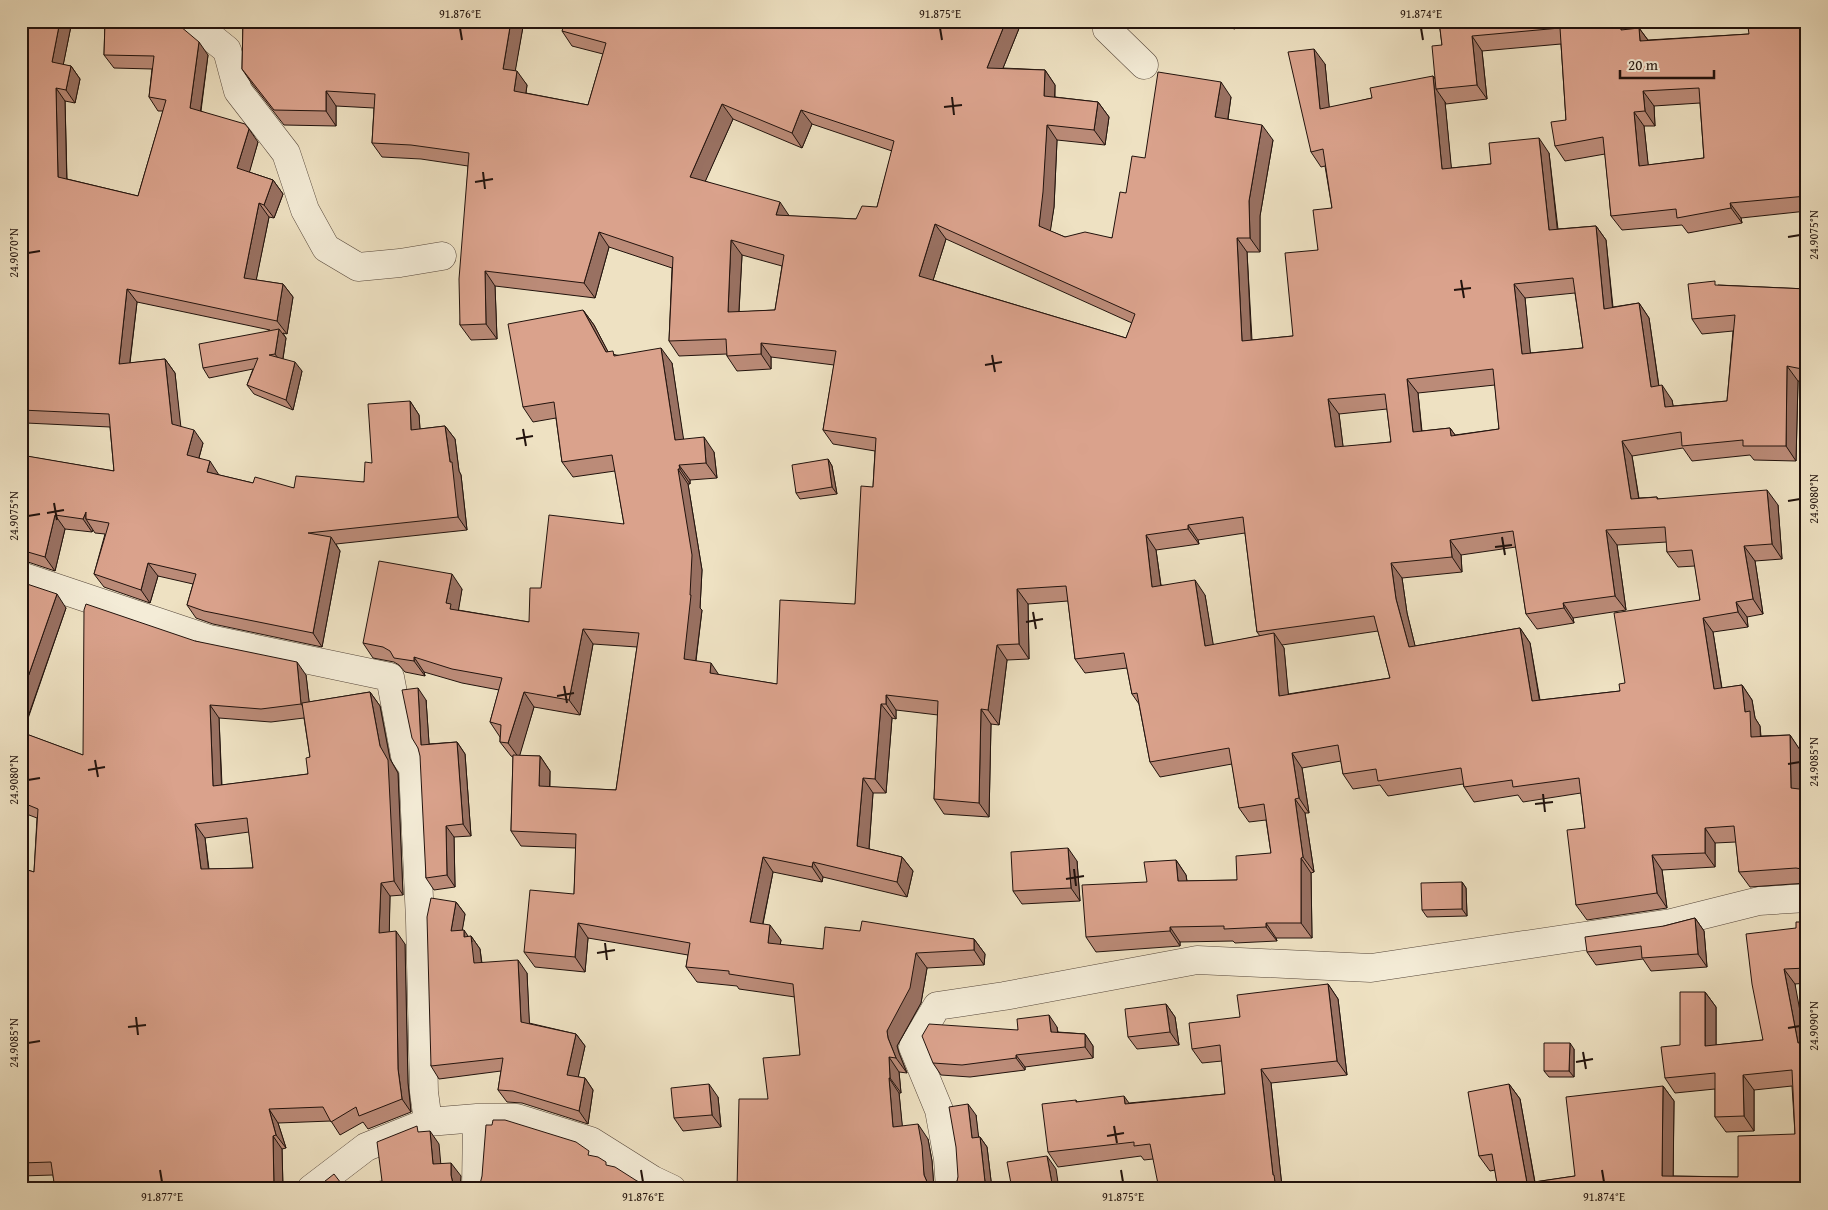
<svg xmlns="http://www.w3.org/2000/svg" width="1828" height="1210" viewBox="0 0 1828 1210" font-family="'Gentium Book Plus',serif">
<rect width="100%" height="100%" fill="#eee1c2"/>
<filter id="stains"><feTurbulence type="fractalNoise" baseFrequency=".004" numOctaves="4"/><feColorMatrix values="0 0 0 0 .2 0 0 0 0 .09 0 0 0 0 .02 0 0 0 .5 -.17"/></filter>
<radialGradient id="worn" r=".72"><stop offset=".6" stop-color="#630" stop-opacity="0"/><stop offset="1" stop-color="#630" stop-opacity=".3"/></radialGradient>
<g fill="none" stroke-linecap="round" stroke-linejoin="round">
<g stroke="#55463a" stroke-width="29">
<path id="minor" d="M191 21 227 50 238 91 286 153 305 210 326 248 358 267 400 263 442 256
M1109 21 1107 29 1144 65
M21 576 209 639 390 677 405 756 413 768 420 920 424 1092 428 1122
M311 1189 366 1147 428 1122 477 1118H517L591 1141 653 1180 672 1189
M476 1189 477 1118
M950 1189 948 1159 939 1110 913 1047 937 1006 1004 996 1197 960 1371 968 1671 923 1759 901 1807 898"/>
</g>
<use href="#minor" stroke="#f4ecd7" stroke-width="28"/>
</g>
<path fill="#bb8b78" stroke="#22130d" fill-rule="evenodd" d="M21 21H72L63 65 71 66 80 79 75 103 65 101 67 179 138 196 163 111H158L149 97 152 69 114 68 104 55 105 21H176V23L208 55 201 111 258 142 249 172 273 180 283 194 274 218 269 217 256 280 283 284 293 297 287 334 283 333 286 338 283 359 302 371 293 410 254 394 247 385 253 369 209 378 203 368 270 330 137 302 130 363 165 359 175 373 180 426 203 443 199 458 219 475 253 483 294 488 364 482 372 463 410 401 419 415 420 429 445 426 455 439 459 471 461 475 467 530 336 544 340 551 322 647 213 624 196 618 187 605 193 584 158 576 150 603 104 587 94 574 105 534 95 533 93 530 92 532 65 529 55 571 25 561 21 555V525L23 517H21ZM26 423 110 427 114 471 25 456Z
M243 21H524L515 70 527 85 526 93 588 105 603 54 572 46 562 31 1022 21 1003 68 1045 70 1055 85V97L1098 102 1109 117 1105 145 1057 140 1054 207 1050 231 1065 237 1112 238 1126 193 1145 158 1231 97 1228 119 1273 140 1260 216V252H1247L1252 340 1293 336 1318 250 1332 208 1325 166 1321 167 1311 152 1325 64 1329 108 1372 98 1433 76 1435 78 1442 45 1439 21 1630 29 1639 28 1648 40 1749 34 1807 21V211L1741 218 1742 223 1688 233 1682 225 1622 230 1611 216 1605 154 1565 161 1555 146 1566 120 1561 44 1482 51 1487 99 1446 104 1445 102 1451 168 1491 164 1549 153 1558 229 1596 226 1606 240 1613 307 1639 303 1649 318 1659 386 1672 400 1673 406 1727 401 1733 331 1702 334 1692 319 1718 285 1807 289V382L1798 381 1796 461 1754 460 1750 455 1692 461 1683 448 1632 456 1639 498 1657 497 1658 499 1778 505 1782 559 1755 561 1763 614 1747 617 1748 627 1713 632 1722 688 1742 685 1752 700 1755 718 1760 726 1761 736 1790 735 1800 750 1801 789 1807 790V883L1750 887 1739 872 1736 842 1715 843V867L1662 870 1667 908 1587 920 1576 905 1585 828 1581 793 1523 802 1518 795 1474 802 1464 787 1463 784 1388 796 1380 785 1353 789 1343 774 1341 761 1302 768 1309 813H1305L1314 872 1311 873 1312 938H1276L1277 941 1235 943 1233 941 1180 942V946L1096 952 1086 937 1147 882 1176 860 1186 875 1187 881 1237 880 1271 853 1266 820 1249 822 1239 808 1232 764 1160 777 1150 762 1139 704 1132 694 1127 668 1085 673 1075 659 1068 601 1028 604 1029 659 1007 660 999 725 991 724 989 817 944 814 934 799 938 715 896 710V719L892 718 886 793H873L869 849 902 857 913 871 907 897 823 877 822 882 773 872 763 924 781 940 780 945 823 949 860 931 974 939 985 954 984 965 927 968 921 1003 897 1046 899 1053 907 1073 899 1072 901 1093H899L902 1126 928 1139 932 1161 934 1189H737L768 1099 800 1055 795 997 739 989 737 986 697 982 686 967 688 955 588 938 585 972 535 967 524 952 574 894 576 848 521 846 511 831 513 757 511 756 500 742V737L490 722 499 690 462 683 424 672 425 676 405 672 399 665 394 662 373 658 363 643 462 589 458 610 529 622 541 588 624 524 615 471 573 477 562 462 556 418 533 422 523 407 583 310 594 325 608 352 616 355 672 363 683 439 714 452 717 478 690 480V484H688L702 570 700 608 702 610 696 661 719 675 777 684 855 604 873 487 875 451 833 444 823 430 834 365 771 357V369L737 371 727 356V354L679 356 669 341 672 268 609 247 595 298 495 286 497 339 471 340 460 325 468 166 421 159 382 157 372 143 374 108 336 106V126L284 125 252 84 242 69ZM1700 103 1704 158 1648 165 1644 126H1655L1654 106ZM733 119 802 148 812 124 892 151 877 207 856 219 790 216 705 181ZM946 239 1132 323 1126 338 933 280ZM742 255 782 266 775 310 739 312ZM1575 293 1583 348 1530 353 1525 298ZM1495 385 1499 429 1455 435 1450 428 1422 431 1418 393ZM1387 409 1391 442 1343 447 1339 414ZM1245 533 1257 632 1260 636 1213 645 1205 595 1161 585 1156 550 1199 544 1198 540ZM1667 542V552L1678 567 1695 566 1700 600 1625 683 1620 691 1540 700 1530 643 1520 628 1415 646 1407 613 1402 578 1462 572 1461 555 1516 547 1526 614 1537 629 1574 623 1573 618 1626 610 1617 545ZM1378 631 1390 678 1288 694 1284 648 1282 645ZM593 644 637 647 616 790 550 787V771L540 756H519L534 707 580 715Z
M1201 21H1237L1235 29Z
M828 459 832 466 837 494 800 499 796 493Z
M21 582 66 608 23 733 83 755 195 641 306 675 309 702 370 692 380 706 390 759 398 773 403 895 390 896 389 932 405 944 408 1083 411 1112 368 1129 363 1122 340 1135 331 1121 278 1123 286 1148 282 1149 283 1189H55L53 1175 21 1176V868L34 872 37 818 21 812ZM219 718 271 722 304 718 310 757 308 774 222 785ZM249 832 253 868 209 869 205 838Z
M426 700 429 744 457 742 465 754 471 836 454 837 455 887 434 890 426 878Z
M1077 861 1080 901 1022 904 1013 891Z
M1462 882 1466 888 1467 916 1427 917 1422 910Z
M456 902 465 914 462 930 468 937 471 936 480 949 482 963 527 973 529 1023 576 1034 585 1046 578 1077 585 1078 593 1090 588 1124 522 1103 507 1102 498 1090 501 1071 439 1079 431 1066Z
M1695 918 1704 931 1707 967 1651 971 1643 959 1596 965 1587 952 1664 926Z
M1807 922V983L1795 984 1807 1189H1498L1495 1170 1490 1171 1479 1156 1509 1084 1520 1099 1535 1182 1575 1176 1663 1086 1674 1101 1673 1176 1738 1177 1795 1134 1792 1086 1754 1090V1131L1726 1132 1715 1117V1089L1675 1093 1665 1078 1705 992 1716 1007V1045L1763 1040 1796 928Z
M1328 984 1338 999 1347 1075 1271 1083 1282 1187 1153 1159 1144 1160 1141 1156 1058 1167 1048 1152 1076 1100 1077 1102 1129 1103 1225 1094 1222 1061 1202 1063 1192 1049 1240 1017Z
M1166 1004 1175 1017 1179 1045 1137 1049 1128 1037Z
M1057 1027 1058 1032 1085 1034 1093 1046V1058L1025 1067V1070L970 1077 941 1075 933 1063 1018 1030Z
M1574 1049V1077H1549L1544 1071Z
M718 1097 721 1127 683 1131 674 1118Z
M976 1115 978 1137H980L987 1147 992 1189H959L956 1185Z"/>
<path fill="#997162" stroke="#22130d" d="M60 21H72L61 76 52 62Z
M511 21H524L513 84 503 69Z
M1006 21H1022L997 83 987 68Z
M1230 21H1237L1235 29Z
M1620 21H1629L1631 44 1621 30Z
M1639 28 1650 43 1640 41Z
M1472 36 1482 51 1487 99 1477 85Z
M199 42 208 55 199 122 190 108Z
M1314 49 1325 64 1331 124 1320 109Z
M71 66 80 79 75 103 66 90Z
M1045 70 1055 85 1054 111 1044 96Z
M517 71 527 85 524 106 514 91Z
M1433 76 1442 88 1436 89 1445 102 1453 184 1442 169Z
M1221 82 1231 97 1226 131 1215 117Z
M56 88 65 101 67 190 58 177Z
M326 91 336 106V126L326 111Z
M1643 91 1654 106 1655 126 1645 111Z
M1098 102 1109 117 1105 145 1094 130Z
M722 104 733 119 701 191 690 177Z
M801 110 812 124 802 148 792 133Z
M1634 112 1644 126 1650 181 1639 166Z
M1047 125 1057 140 1054 207 1049 240 1039 226Z
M1262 125 1273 140 1260 216V252L1250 238 1249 201Z
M249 129 258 142 247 181 237 168Z
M1539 138 1549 153 1559 245 1549 230Z
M273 180 283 194 274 218 264 205Z
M780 202 790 217 776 215Z
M259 203 269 217 254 291 244 278Z
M1730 203 1741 218 1742 223 1731 208Z
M935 224 946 239 930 290 919 276Z
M1596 226 1606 240 1614 323 1604 309Z
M599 232 609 247 595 298 584 283Z
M1237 238 1247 252 1252 356 1242 341Z
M731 240 742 255 738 327 728 312Z
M485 271 495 286 497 339 486 324Z
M283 284 293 297 287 334 277 321Z
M1514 284 1525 298 1532 369 1522 354Z
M127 289 137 302 128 377 119 364Z
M1639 303 1649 318 1661 402 1651 387Z
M583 310 594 325 616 367 606 352Z
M279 329 286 338 282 364 275 354Z
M761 343 771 357V369L761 354Z
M661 348 672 363 686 455 675 440Z
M165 359 175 373 182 437 172 424Z
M295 362 302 371 293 410 286 400Z
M1787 366 1798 381 1796 461 1786 446Z
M1407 379 1418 393 1423 447 1413 432Z
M1662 385 1672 400 1676 421 1665 407Z
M1328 399 1339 414 1345 462 1335 447Z
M410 401 419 415 421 444 411 430Z
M21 416 26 423 25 468 21 463Z
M445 426 455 439 459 471 461 475 467 530 458 517Z
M1450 428 1461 443 1451 436Z
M194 430 203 443 196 468 187 455Z
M704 437 714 452 717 478 706 463Z
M1622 441 1632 456 1641 513 1631 499Z
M828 459 832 466 837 494 832 487Z
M210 461 219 475 207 472Z
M679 465 690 480V484L680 469Z
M678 469 688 484 702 570 700 608 702 610 694 674 684 659Z
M1767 490 1778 505 1782 559 1772 544Z
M86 512V519L93 530 92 532 83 519Z
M55 515 65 529 55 571 45 557Z
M1188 525 1198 540 1199 544 1188 529Z
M1606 530 1617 545 1626 610 1615 596Z
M1146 535 1156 550 1163 602 1152 587Z
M331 537 340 551 322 647 313 633Z
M1450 540 1461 555 1462 572 1452 557Z
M1744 546 1755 561 1763 614 1753 599Z
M148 563 158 576 150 603 141 590Z
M1391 563 1402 578 1407 613 1419 662 1409 647 1396 599Z
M452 574 462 589 458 613 450 609 446 603Z
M1195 580 1205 595 1216 661 1205 646Z
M1017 589 1028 604 1029 659 1019 644Z
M57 594 66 608 21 737V697Z
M1736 602 1747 617 1748 627 1738 612Z
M1563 603 1573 618 1574 623 1564 608Z
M1703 618 1713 632 1724 703 1714 689Z
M1520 628 1530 643 1542 716 1532 701Z
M583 629 593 644 580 715 569 700Z
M1274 633 1284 648 1290 711 1279 696Z
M997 645 1007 660 999 725 988 710Z
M414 657 424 672 425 676 414 661Z
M297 662 306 675 311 717 301 704Z
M711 663 721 678 710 673Z
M1742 685 1752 700 1755 718 1760 726 1761 751 1751 737 1745 712Z
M418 688 426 700 430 757 421 745Z
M370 692 380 706 390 759 398 773 403 895 394 881 380 746Z
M524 692 534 707 519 758 508 743Z
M886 695 896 710V719L886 704Z
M881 704 892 718 886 793 875 779Z
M210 705 219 718 222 799 213 786Z
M981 709 991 724 989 817 979 803Z
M1790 735 1800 750 1802 803 1791 788Z
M457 742 465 754 471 836 463 824Z
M1292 753 1302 768 1309 813 1299 798Z
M540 756 550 771 549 801 539 786Z
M863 778 873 793 868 861 857 846Z
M1295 799 1305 813 1314 872 1303 857Z
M195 824 205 838 210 883 201 869Z
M446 826 454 837 455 887 447 875Z
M1705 828 1715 843V867L1705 853Z
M1068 848 1077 861 1080 901 1071 888Z
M1652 855 1662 870 1667 908 1657 893Z
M763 857 773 872 760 937 750 922Z
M902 857 913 871 907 897 897 882Z
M1301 858 1311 873 1312 938 1301 923Z
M1176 860 1186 875 1189 896 1178 881Z
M813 862 823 877 822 882 812 867Z
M1462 882 1466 888 1467 916 1462 909Z
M381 883 390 896 389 946 379 933Z
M456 902 465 914 460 944 451 931Z
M1695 918 1704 931 1707 967 1698 954Z
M578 923 588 938 585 972 575 957Z
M1266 923 1276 938 1277 941 1266 927Z
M770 925 781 940 778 958 768 943Z
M1170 927 1180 942V946L1170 931Z
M464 930 472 942 471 936 480 949 483 976 474 963 464 937Z
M396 931 405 944 408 1083 411 1112 402 1099 398 1069Z
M974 939 985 954 984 965 974 950Z
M916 953 927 968 921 1003 897 1046 899 1053 907 1073 896 1058 888 1038 887 1031Z
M518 960 527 973 530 1034 521 1022Z
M1784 969 1795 984 1807 1049 1798 1043Z
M1328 984 1338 999 1347 1075 1337 1061Z
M1705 992 1716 1007V1061L1705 1046Z
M1166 1004 1175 1017 1179 1045 1170 1032Z
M1049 1015 1057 1027 1059 1044 1051 1032Z
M576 1034 585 1046 576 1087 567 1075Z
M1085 1034 1093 1046V1058L1085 1047Z
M1570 1043 1574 1049V1077L1569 1071Z
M1016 1055 1025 1067V1070L1016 1058Z
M889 1057 899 1072 901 1093 890 1078Z
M1261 1069 1271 1083 1282 1187 1284 1189H1276L1273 1175Z
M1743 1075 1754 1090V1131L1744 1116Z
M585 1078 593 1090 588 1124 579 1111Z
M889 1078 899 1093 904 1142 893 1127Z
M709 1084 718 1097 721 1127 712 1115Z
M1509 1084 1520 1099 1536 1189 1527 1183Z
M1663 1086 1674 1101 1673 1189 1662 1176Z
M1124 1096 1134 1110 1125 1104Z
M968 1104 976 1115 980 1148 972 1138Z
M269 1109 278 1123 286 1148 276 1135Z
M918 1124 928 1139 932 1161 934 1189H931L928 1184 924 1175Z
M430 1131 439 1144 442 1177 433 1164Z
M273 1136 282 1149 283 1189H274Z
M980 1137 987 1147 992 1189H989L985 1182Z
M1047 1156 1056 1169 1059 1189H1053Z
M451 1163 461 1176 460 1189H457L453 1184 451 1175Z"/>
<path fill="#daa28c" stroke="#22130d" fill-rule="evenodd" d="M21 21H60L52 62 71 66 66 90 56 88 58 177 138 196 166 100 149 97 154 56 104 55 105 21H174L199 42 190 108 245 124 249 129 237 168 273 180 264 205 259 203 244 278 283 284 277 321 127 289 119 364 165 359 172 424 194 430 187 455 210 461 207 472 253 483 255 477 294 488 296 476 364 482 365 462 372 463 368 404 410 401 411 430 445 426 450 462H452L458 517 308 533 331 537 313 633 204 611 187 605 196 574 148 563 141 590 94 574 109 523 86 519V512L83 519 55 515 45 557 21 550V525L26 507 21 506V455L114 471 109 414 21 410Z
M243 21H511L503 69 517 71 514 91 588 105 606 43 562 31 565 21H1006L987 68 1045 70 1044 96 1098 102 1094 130 1047 125 1043 192 1039 226 1065 237 1085 232 1112 238 1120 192 1126 193 1132 156 1145 158 1158 72 1221 82 1215 117 1262 125 1249 201 1250 238H1237L1242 341 1293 336 1285 253 1318 250 1313 210 1332 208 1323 149 1311 152 1288 52 1314 49 1320 109 1372 98 1370 88 1433 76 1442 169 1491 164 1489 143 1539 138 1549 230 1596 226 1604 309 1639 303 1651 387 1662 385 1665 407 1727 401 1735 315 1692 319 1688 284 1715 281V285L1807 289V370L1787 366 1786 446H1743V440L1682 446 1681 432 1622 441 1631 499 1657 497V499L1767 490 1772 544 1744 546 1753 599 1736 602 1738 612 1703 618 1714 689 1742 685 1745 712 1750 711 1751 737 1790 735 1791 788 1807 790V870L1796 868 1739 872 1734 826 1705 828V853L1652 855 1657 893 1576 905 1567 830 1585 828 1579 778 1513 787 1512 780 1464 787 1461 768 1378 781 1376 769 1343 774 1338 745 1292 753 1299 798 1295 799 1303 857 1301 858V923H1266V927L1224 929V926L1170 927V931L1086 937 1082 885 1147 882 1144 862 1176 860 1178 881 1237 880 1236 856 1271 853 1264 804 1239 808 1229 748 1150 762 1137 693 1132 694 1124 653 1075 659 1066 586 1017 589 1019 644 997 645 988 710 981 709 979 803 934 799 938 701 886 695V704H881L875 779 863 778 857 846 902 857 897 882 813 862 812 867 763 857 750 922 770 925 768 943 823 949 825 927 860 931 862 921 974 939V950L916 953 910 988 887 1031 888 1038 896 1058 889 1057 890 1078H889L893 1127 918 1124 922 1146 924 1175 928 1184 894 1189H737L739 1099H768L763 1058 800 1055 793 984 729 974V971L686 967 690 943 578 923 575 957 524 952 530 890 574 894 576 834 511 831 513 755 540 756 539 786 616 790 639 633 583 629 569 700 524 692 508 743 500 742 501 725 490 722 502 678 452 669 414 657V661L394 658 390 651 383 647 363 643 379 561 452 574 446 603 451 604 450 609 529 622 530 588H541L549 515 624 524 612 455 562 462 554 402 523 407 508 324 583 310 606 352 613 351 614 356 661 348 675 440 704 437 706 463 679 465 680 469H678L692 555 690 595H691L684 659 711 663 710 673 777 684 780 600 855 604 861 486 873 487 876 438 823 430 836 351 761 343V354L727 356 726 339 669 341 673 257 599 232 584 283 485 271 486 324 460 325 459 279 469 153 411 145 372 143 375 94 326 91V111L274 110 242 69ZM722 104 792 133 801 110 894 141 877 207 862 206 856 219 776 215 780 202 690 177ZM935 224 1135 314 1126 338 919 276ZM731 240 784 255 775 310 728 312ZM1573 278 1583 348 1522 354 1514 284ZM1493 369 1499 429 1451 436 1450 428 1413 432 1407 379ZM1385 394 1391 442 1335 447 1328 399ZM1243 517 1257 632 1374 616 1390 678 1279 696 1274 633 1205 646 1195 580 1152 587 1146 535 1188 529V525ZM1665 527 1667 552 1692 550 1700 600 1614 613 1625 683 1619 684 1620 691 1532 701 1520 628 1409 647 1396 599 1391 563 1452 557 1450 540 1513 531 1526 614 1564 608 1563 603 1615 596 1606 530Z
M1439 21H1620L1621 30 1639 28 1640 41 1749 34 1748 27 1788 21H1807V196L1730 203 1731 208 1677 218 1676 209 1611 216 1603 137 1555 146 1551 122 1566 120 1560 28 1472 36 1477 85 1436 89 1432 46 1442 45ZM1699 88 1704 158 1639 166 1634 112 1645 111 1643 91Z
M279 329 275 354 269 355 295 362 286 400 247 385 258 358 203 368 199 344Z
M828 459 832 487 796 493 792 465Z
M21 582 57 594 21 697Z
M86 604 195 641 297 662 301 704 261 709 210 705 213 786 308 774 306 758 310 757 302 703 370 692 380 746 388 760 394 881 381 883 379 933 396 931 398 1069 402 1099 359 1116 356 1107 331 1122 323 1107 269 1109 276 1135 273 1136 274 1189H55L51 1162 21 1163V868L34 872 38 809 21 802V732L83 755 84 610ZM247 818 253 868 201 869 195 824Z
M418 688 421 745 457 742 463 824 446 826 447 875 426 878 420 756 418 748 412 738 402 690Z
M1068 848 1071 888 1013 891 1011 852Z
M1462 882V909L1422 910 1421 883Z
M431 898 456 902 451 931 464 930V937L471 936 474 963 518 960 521 1022 576 1034 567 1075 585 1078 579 1111 513 1091 498 1090 503 1058 431 1066 427 917Z
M1695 918 1698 954 1642 958 1641 946 1587 952 1585 937 1664 926Z
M1796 922H1807V968L1784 969 1798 1043 1807 1042V1189H1498L1492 1154 1479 1156 1468 1092 1509 1084 1527 1183 1575 1176 1566 1097 1663 1086 1662 1176 1738 1177V1136L1795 1134 1792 1070 1743 1075 1744 1116 1715 1117V1073L1665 1078 1661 1047 1680 1045V992H1705V1046L1763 1040 1752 984 1746 934 1796 928Z
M1328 984 1337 1061 1261 1069 1273 1175H1274L1276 1189H1159L1150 1144 1134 1146V1142L1048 1152 1042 1104 1076 1100V1102L1124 1096 1125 1104 1225 1094 1220 1045 1192 1049 1189 1023 1240 1017 1237 995Z
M1166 1004 1170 1032 1128 1037 1125 1009Z
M1049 1015 1051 1032 1085 1034V1047L1016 1055V1058L962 1065 933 1063 922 1036 929 1024 1018 1030 1017 1019Z
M1544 1043H1570L1569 1071H1544Z
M709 1084 712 1115 674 1118 671 1088Z
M968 1104 972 1138 980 1137 985 1182 956 1185 958 1177 956 1147 949 1107Z
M493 1120H505L576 1142 589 1151 588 1155 598 1157 606 1162V1165L615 1167 637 1181 657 1189H475L480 1184 482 1176 486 1125H492Z
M417 1126 418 1132 430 1131 433 1164 451 1163V1175L453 1184 459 1189H315L334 1174 344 1187 382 1181 377 1142Z
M1047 1156 1053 1189H1012L1007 1162Z"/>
<path fill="none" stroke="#22130d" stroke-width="2" d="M460 28 462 40M940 28 942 40M1421 28 1423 40M952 97 954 115M944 107 962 105M483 172 485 189M475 182 493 179M1788 237 1800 235M28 253 40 251M1461 280 1464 298M1454 290 1471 288M992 355 995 372M985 365 1002 362M523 429 526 446M516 439 533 436M1788 501 1800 499M54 503 57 520M47 513 64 510M28 516 40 514M1502 537 1505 555M1495 547 1512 545M1033 612 1036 629M1026 622 1043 619M564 686 567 703M557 696 574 693M95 760 98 777M1788 764 1800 762M88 770 105 767M28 780 40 778M1543 794 1545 812M1535 804 1553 802M1074 869 1076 886M1066 879 1084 876M605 943 607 960M597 953 615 950M136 1017 138 1035M128 1027 146 1025M1788 1028 1800 1026M28 1043 40 1041M1583 1052 1586 1069M1576 1062 1593 1059M1114 1126 1117 1143M1107 1136 1124 1133M160 1170 162 1182M641 1170 643 1182M1121 1170 1123 1182M1602 1170 1604 1182"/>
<rect width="1828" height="1210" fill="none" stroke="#eee1c2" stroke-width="55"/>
<path d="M1620 70v8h94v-8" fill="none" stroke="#22130d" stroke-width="2.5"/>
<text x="1628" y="70" font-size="15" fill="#22130d" stroke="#f4ecd7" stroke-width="4" paint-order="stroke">20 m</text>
<rect x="28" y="28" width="1772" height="1154" fill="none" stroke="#22130d" stroke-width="2"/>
<g font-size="12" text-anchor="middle" fill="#22130d">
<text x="460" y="18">91.876°E</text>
<text x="940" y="18">91.875°E</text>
<text x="1421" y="18">91.874°E</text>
<text transform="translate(1814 235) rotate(-90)" y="4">24.9075°N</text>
<text transform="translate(14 253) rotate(-90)" y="4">24.9070°N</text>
<text transform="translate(1814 499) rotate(-90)" y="4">24.9080°N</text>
<text transform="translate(14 516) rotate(-90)" y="4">24.9075°N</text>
<text transform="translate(1814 762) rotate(-90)" y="4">24.9085°N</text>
<text transform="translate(14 780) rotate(-90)" y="4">24.9080°N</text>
<text transform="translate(1814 1026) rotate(-90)" y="4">24.9090°N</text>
<text transform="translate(14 1043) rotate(-90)" y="4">24.9085°N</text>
<text x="162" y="1201">91.877°E</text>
<text x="643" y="1201">91.876°E</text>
<text x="1123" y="1201">91.875°E</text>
<text x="1604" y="1201">91.874°E</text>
</g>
<rect width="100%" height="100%" filter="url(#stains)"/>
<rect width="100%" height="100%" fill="url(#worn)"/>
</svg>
